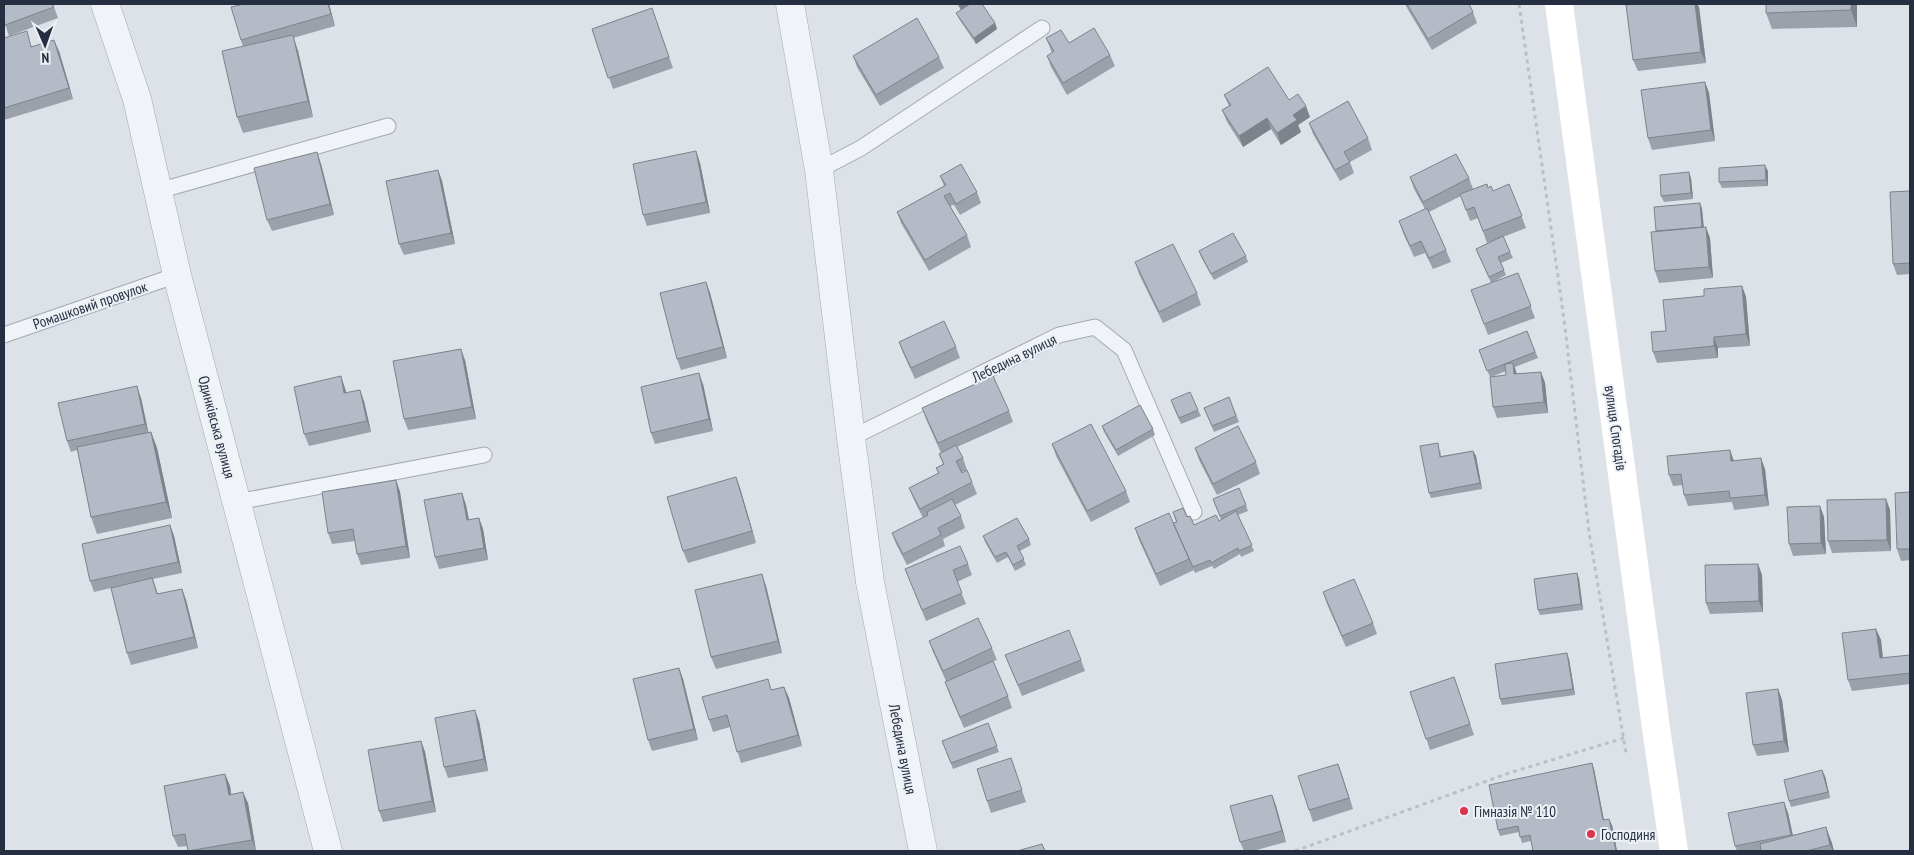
<svg xmlns="http://www.w3.org/2000/svg" width="1914" height="855" viewBox="0 0 1914 855" font-family="'PT Sans Narrow',sans-serif">
<rect width="100%" height="100%" fill="#dde2e9"/>
<g fill="none" stroke-linecap="round" stroke-linejoin="round">
<g stroke="#a2a9b3" stroke-width="17">
<path id="service" d="M819 170 861 148 1042 28
M158 191 388 126
M4 335 177 275
M851 438 1059 335 1095 327 1124 350 1194 512
M237 502 484 455"/>
</g>
<g stroke="#a2a9b3" stroke-width="29">
<path id="minor" d="M105 4 137 99 177 275 328 851
M790 4 819 170 851 438 870 582 923 851"/>
</g>
<path stroke="#bbc0c8" stroke-width="3" stroke-dasharray="4 4" stroke-linecap="butt" d="M1519 4 1564 319 1589 532 1626 753
M1295 851 1509 773 1624 738"/>
<use href="#service" stroke="#f0f3f7" stroke-width="15"/>
<use href="#minor" stroke="#f0f3f7" stroke-width="28"/>
<path stroke="#fff" stroke-width="28" d="M1559 4 1656 728 1674 851"/>
</g>
<path fill="#9ba1aa" fill-rule="evenodd" d="M53 4 58 18 9 36 4 21Z
M244 4H329L335 26 293 38 298 51 313 117 243 133 237 117 243 47 241 40Z
M957 4H982L995 23 997 29 976 44 959 19 956 13 961 10Z
M1405 4H1469L1473 12 1477 23 1432 50 1407 8Z
M1633 4H1697L1699 7 1706 63 1638 71 1633 60Z
M1857 4V27L1772 29 1766 13Z
M652 8 673 68 613 89 592 29Z
M4 38 32 46 59 51 73 99 4 120Z
M1046 38 1069 43 1110 55 1115 66 1067 95 1051 67 1047 56 1052 53Z
M853 56 939 57 944 68 880 106 857 67Z
M1705 82 1709 93 1715 141 1652 150 1648 138Z
M1224 95 1289 100 1310 117 1298 125 1301 132 1281 145 1271 129 1243 147 1227 122 1222 110 1229 106Z
M1309 123 1368 138 1372 150 1350 162 1354 173 1340 181 1313 134Z
M696 151 700 163 710 213 647 226 643 215Z
M317 152 321 164 334 215 272 231 267 220Z
M438 170 442 181 455 244 404 255 399 244Z
M1768 171V186L1722 188 1719 182Z
M940 176 977 192 981 203 960 215 954 205 950 206 967 235 971 247 929 271 901 223 897 212 944 186Z
M1410 177 1469 178 1473 189 1488 188 1493 191 1509 184 1526 228 1503 237 1513 258 1501 263 1506 275 1491 283 1476 249 1500 238 1487 243 1478 218 1470 221 1461 196 1429 212 1446 250 1451 262 1433 269 1425 253 1414 257 1403 233 1399 221 1425 209 1414 189Z
M1691 178 1693 199 1664 202 1661 196Z
M1910 191V274L1897 275 1893 264Z
M1700 203 1702 209 1704 227 1710 238 1713 278 1659 283 1655 271 1656 231Z
M1199 251 1246 256 1248 262 1214 280 1201 257Z
M1135 262 1197 293 1201 305 1163 323 1139 274Z
M1518 273 1535 318 1488 335 1471 290Z
M706 282 710 293 727 358 681 370 677 359Z
M1742 286 1746 297 1750 346 1718 348V358L1657 363 1653 352 1666 331 1704 296Z
M1527 331 1538 358 1515 367 1517 374 1541 372 1545 383 1548 413 1497 418 1493 407 1490 377 1479 350ZM1506 371V375L1491 377Z
M899 342 956 347 960 358 915 379 903 353Z
M465 360 476 419 408 430 404 419Z
M703 384 713 431 655 444 651 433Z
M345 388 346 393 364 401 371 432 309 446 304 434Z
M1229 397 1239 422 1214 432 1204 408Z
M141 398 148 432H151L157 448 172 518 97 534 91 517 77 450 71 452 67 441Z
M1173 406 1198 410 1201 416 1181 424Z
M922 408 1009 411 1013 422 957 447 963 458 967 470 962 472 972 482 977 494 955 505 961 516 965 528 943 539 945 546 907 565 896 544 892 533 923 518 914 500 909 488 938 473 936 468 943 464 939 454 941 453 926 419Z
M1102 426 1153 429 1155 435 1118 456 1104 432Z
M1052 444 1126 491 1130 502 1091 522 1056 456Z
M1195 448 1256 462 1260 474 1217 495 1199 460Z
M1440 449 1441 456 1473 451 1476 456 1482 489 1431 498 1429 493Z
M1730 450 1734 461 1765 469 1769 506 1734 510 1732 502 1688 506 1684 495 1683 485 1673 486 1669 475Z
M736 477 740 488 756 543 688 563 683 551Z
M396 480 400 492 410 558 361 565 357 554 355 541 332 544 328 533Z
M1910 492V560L1901 561 1897 549Z
M462 493 466 505 469 520 479 518 483 529 488 560 439 569 435 557Z
M1213 499 1246 505 1248 511 1238 515 1254 551 1241 557 1240 554 1214 569 1212 566 1195 573 1193 569 1194 570 1160 586 1139 540 1135 528 1173 523 1176 522 1173 512 1187 517 1194 525 1219 521 1221 520Z
M1886 499 1890 510 1891 551 1832 553 1828 541Z
M1820 506 1824 517 1826 554 1793 556 1789 544Z
M170 525 174 536 182 573 153 579 158 594 182 589 186 600 198 648 131 665 127 653 111 588 94 592 90 581Z
M983 536 1029 539 1031 545 1020 551 1026 565 1015 571 1008 557 997 563 985 542Z
M968 564 972 575 957 582 966 604 926 621 905 569Z
M1758 564 1762 575 1763 612 1710 614 1706 603Z
M1577 573 1579 579 1583 610 1540 615 1538 610Z
M766 586 782 653 716 669 711 657Z
M1323 592 1373 623 1377 634 1346 647 1327 604Z
M1876 629 1881 640 1883 658 1910 655V684L1852 691 1848 680Z
M929 641 992 648 997 660 991 662 1008 696 1012 708 964 728 949 693 945 682 946 681 933 652Z
M1005 655 1081 660 1085 671 1022 696Z
M1569 659 1575 695 1502 705 1500 699Z
M679 668 683 679 698 740 652 751 648 740Z
M1454 677 1474 735 1430 750 1410 692Z
M784 687 789 698 802 746 741 763 730 727 713 732 709 720 772 690Z
M1778 689 1782 700 1789 752 1757 756 1753 745Z
M479 721 488 771 448 778 444 767Z
M988 723 999 752 953 769 942 741Z
M421 741 425 752 436 812 383 822 379 811Z
M1011 758 1026 802 991 813 987 801Z
M1338 764 1353 809 1313 822 1309 810Z
M1594 769 1604 820 1612 825 1617 851H1533L1531 841 1522 843 1519 832 1500 836 1498 830Z
M225 774 230 786 231 794 248 803 256 851H188L187 846 178 847 173 836Z
M1825 776 1830 798 1791 807 1789 801Z
M1272 795 1276 806 1286 842 1253 851H1244L1240 842Z
M1784 802 1788 813 1793 835 1826 827 1834 851H1737L1735 846Z"/>
<path fill="#7e838b" d="M328 4H329L335 26 331 14Z
M959 4H971L961 10Z
M1695 4H1697L1699 7 1706 63 1701 52Z
M1851 4H1857V27L1851 10Z
M995 23 997 29 976 44 974 38Z
M293 35 298 51 313 117 308 101Z
M54 40 59 51 73 99 69 88Z
M1705 82 1709 93 1715 141 1711 130Z
M1306 106 1310 117 1298 125 1301 132 1281 145 1277 133 1293 115Z
M1267 118 1271 129 1243 147 1239 136Z
M696 151 700 163 710 213 706 202Z
M317 152 321 164 334 215 330 204Z
M1765 165 1768 171V186L1766 180Z
M438 170 442 181 455 244 451 233Z
M1689 172 1691 178 1693 199 1691 193Z
M1700 203 1702 209 1704 232 1702 227Z
M1706 227 1710 238 1713 278 1709 267Z
M706 282 710 293 727 358 723 347Z
M1742 286 1746 297 1750 346 1746 334Z
M1714 337 1718 348V358L1714 346Z
M461 349 465 360 476 419 472 407Z
M1513 363 1517 375 1514 374Z
M1541 372 1545 383 1548 413 1544 402Z
M699 373 703 384 713 431 709 419Z
M341 376 345 388 348 404 344 393Z
M137 386 141 398 149 435 145 424Z
M360 390 364 401 371 432 367 421Z
M151 432 157 448 172 518 166 502Z
M1730 450 1734 462 1731 461Z
M1473 451 1476 456 1482 489 1480 483Z
M1761 458 1765 469 1769 506 1765 495Z
M736 477 740 488 756 543 752 531Z
M396 480 400 492 410 558 406 546Z
M462 493 466 505 471 531 467 520Z
M1886 499 1890 510 1891 551 1887 540Z
M1820 506 1824 517 1826 554 1821 543Z
M479 518 483 529 488 560 484 548Z
M170 525 174 536 182 573 178 562Z
M1758 564 1762 575 1763 612 1759 601Z
M1577 573 1579 579 1583 610 1581 604Z
M762 574 766 586 782 653 778 641Z
M182 589 186 600 198 648 194 637Z
M1876 629 1881 640 1884 670 1880 658Z
M1567 653 1569 659 1575 695 1573 689Z
M679 668 683 679 698 740 694 729Z
M784 687 789 698 802 746 798 735Z
M1778 689 1782 700 1789 752 1784 741Z
M475 710 479 721 488 771 484 759Z
M421 741 425 752 436 812 432 801Z
M1592 763 1594 769 1605 826 1603 820Z
M1338 764 1342 775 1353 809 1349 798Z
M1822 770 1825 776 1830 798 1828 792Z
M225 774 230 786 233 806 229 795Z
M243 792 248 803 256 851 252 840Z
M1272 795 1276 806 1286 842 1282 831Z
M1784 802 1788 813 1795 846 1791 835Z
M1609 819 1612 825 1617 851H1616Z
M1826 827 1832 843 1834 851H1833L1830 845Z"/>
<path fill="#b4bbc6" stroke="#7e838b" d="M4 4H52L54 7 5 25 4 21Z
M244 4H328L331 14 241 40 231 7Z
M970 4H982L995 23 974 38 956 13Z
M1407 4H1469L1473 12 1428 39Z
M1633 4H1695L1701 52 1633 60 1626 5Z
M1766 4H1851V10L1766 13Z
M652 8 669 57 608 78 592 29Z
M917 18 939 57 876 95 853 56Z
M1094 28 1110 55 1063 83 1047 56 1054 51 1046 38 1061 30 1069 43Z
M27 31 31 47 54 40 69 88 4 108V38Z
M293 35 308 101 237 117 222 51Z
M1268 67 1289 100 1298 94 1306 106 1293 115 1297 120 1277 133 1267 118 1239 136 1222 110 1231 105 1224 95Z
M1705 82 1711 130 1648 138 1641 90Z
M1348 101 1368 138 1344 152 1350 162 1335 170 1309 123Z
M696 151 706 202 643 215 633 164Z
M317 152 330 204 267 220 254 168Z
M1456 154 1469 178 1423 202 1410 177Z
M961 164 977 192 956 204 950 193 944 196 967 235 925 260 897 212 946 185 940 176Z
M1765 165 1766 180 1719 182V168Z
M438 170 451 233 399 244 386 181Z
M1689 172 1691 193 1661 196 1660 175Z
M1487 184 1488 188 1491 186 1493 191 1509 184 1522 216 1483 231 1474 207 1466 210 1460 194Z
M1910 191V263L1893 264 1890 192Z
M1700 203 1702 227 1656 231 1654 207Z
M1427 208 1446 250 1429 258 1421 241 1410 246 1399 221Z
M1706 227 1709 267 1655 271 1651 232Z
M1233 233 1246 256 1211 274 1199 251Z
M1503 236 1510 252 1498 257 1504 270 1489 277 1476 249Z
M1173 244 1197 293 1159 312 1135 262Z
M1518 273 1531 306 1484 324 1471 290Z
M706 282 723 347 677 359 660 293Z
M1742 286 1746 334 1714 337V346L1653 352 1651 332 1666 331 1663 300 1704 296V289Z
M944 321 956 347 911 368 899 342Z
M1527 331 1535 352 1487 371 1479 350Z
M461 349 472 407 404 419 393 361Z
M1513 363 1514 374 1541 372 1544 402 1493 407 1490 377 1506 375 1505 364Z
M699 373 709 419 651 433 641 387Z
M341 376 344 393 360 390 367 421 304 434 294 387Z
M993 376 1009 411 938 443 922 408Z
M137 386 145 424 67 441 58 403Z
M1190 392 1198 410 1179 418 1171 400Z
M1229 397 1236 416 1212 426 1204 408Z
M1140 405 1153 429 1116 450 1102 426Z
M1091 424 1126 491 1087 511 1052 444Z
M1238 426 1256 462 1213 484 1195 448Z
M151 432 166 502 91 517 77 447Z
M1438 443 1440 457 1473 451 1480 483 1429 493 1420 446Z
M956 445 963 458 956 461 962 473 967 470 972 482 920 509 909 488 939 473 936 468 944 464 939 454Z
M1730 450 1731 461 1761 458 1765 495 1730 498 1729 491 1684 495 1681 474 1669 475 1667 456Z
M736 477 752 531 683 551 667 497Z
M396 480 406 546 357 554 353 529 328 533 322 492Z
M1239 488 1246 505 1220 516 1213 499Z
M1910 492V549H1897L1895 493Z
M462 493 467 520 479 518 484 548 435 557 424 500Z
M952 499 961 516 938 528 941 535 903 554 892 533 928 515 927 512Z
M1886 499 1887 540 1828 541 1827 500Z
M1820 506 1821 543 1789 544 1787 507Z
M1183 508 1187 517 1190 516 1194 525 1216 515 1219 521 1236 511 1252 545 1239 551 1238 548 1211 563 1210 560 1193 567 1173 523 1177 522 1173 512Z
M1169 513 1189 559 1156 574 1135 528Z
M1017 518 1029 539 1017 546 1024 559 1013 565 1006 552 995 557 983 536Z
M170 525 178 562 90 581 82 544Z
M960 546 968 564 953 570 962 593 922 610 905 569Z
M1758 564 1759 601 1706 603 1705 565Z
M1577 573 1581 604 1538 610 1534 579Z
M762 574 778 641 711 657 695 590Z
M152 578 157 594 182 589 194 637 127 653 111 588Z
M1354 579 1373 623 1342 636 1323 592Z
M978 618 992 648 943 671 929 641Z
M1876 629 1880 658 1910 655V673L1848 680 1842 633Z
M1069 630 1081 660 1018 685 1005 655Z
M1567 653 1573 689 1500 699 1495 664Z
M993 661 1008 696 960 717 945 682Z
M679 668 694 729 648 740 633 679Z
M1454 677 1470 724 1426 739 1410 692Z
M768 679 771 690 784 687 798 735 737 752 727 715 709 720 702 697Z
M1778 689 1784 741 1753 745 1746 693Z
M475 710 484 759 444 767 435 718Z
M988 723 997 746 951 763 942 741Z
M421 741 432 801 379 811 368 750Z
M1011 758 1022 790 987 801 977 769Z
M1592 763 1603 820 1609 819 1616 851H1533L1530 835 1520 837 1518 826 1498 830 1489 785Z
M1338 764 1349 798 1309 810 1298 776Z
M1822 770 1828 792 1789 801 1784 780Z
M225 774 229 795 243 792 252 840 188 851 185 834 173 836 164 786Z
M1272 795 1282 831 1240 842 1230 806Z
M1784 802 1791 835 1735 846 1728 813Z
M1826 827 1830 845 1806 851H1761L1760 844Z
M1042 844 1045 851H1017Z"/>
<g fill="#dd334e" stroke="#edf1f6" stroke-width="2">
<circle cx="1464" cy="811" r="5"/>
<circle cx="1591" cy="834" r="5"/>
</g>
<g text-anchor="middle" dominant-baseline="central" stroke-width="4" stroke-linejoin="round" paint-order="stroke">
<g font-size="15" fill="#252f41" stroke="#edf1f6">
<text transform="translate(90 305) rotate(-19)">Ромашковий провулок</text>
<text transform="translate(1014 358) rotate(-26)">Лебедина вулиця</text>
<text transform="translate(217 427) rotate(75)">Одинківська вулиця</text>
<text transform="translate(1616 428) rotate(82)">вулиця Спогадів</text>
<text transform="translate(903 749) rotate(79)">Лебедина вулиця</text>
</g>
<g font-size="15" fill="#252f41" stroke="#edf1f6" text-anchor="start">
<text x="1474" y="811">Гімназія № 110</text>
<text x="1601" y="834">Господиня</text>
</g>
</g>
<rect width="1914" height="855" fill="none" stroke="#252f41" stroke-width="10"/>
<g transform="translate(45 45) rotate(178)" stroke="#edf1f6" stroke-width="4" paint-order="stroke">
<path d="M0-4L9 19L0 12L-9 19Z" fill="#252f41"/>
<text y="-8" font-size="14" font-weight="bold" text-anchor="middle" fill="#252f41">N</text>
</g>
</svg>
